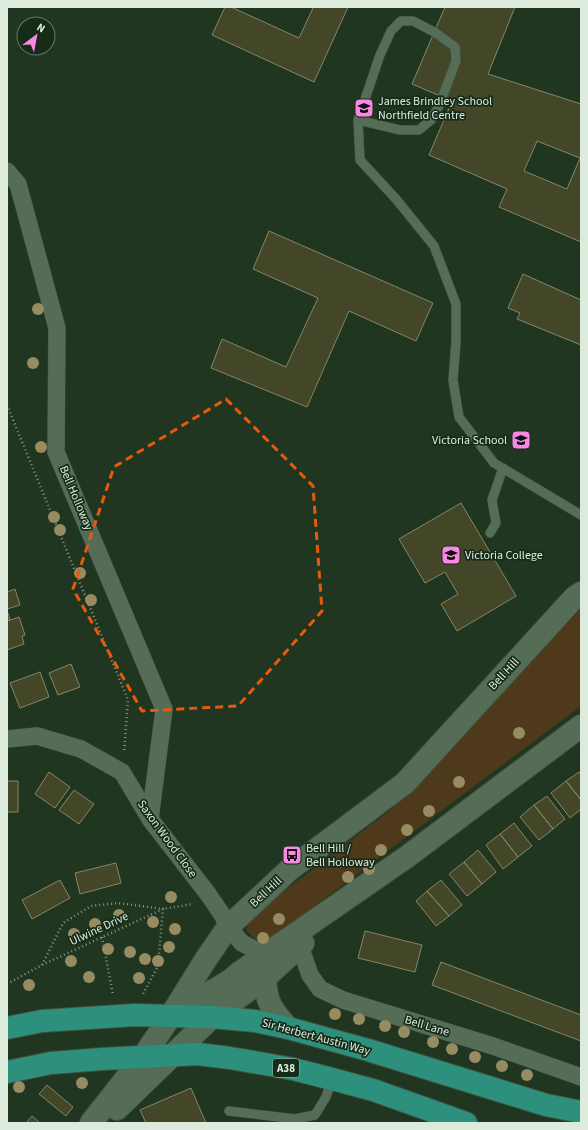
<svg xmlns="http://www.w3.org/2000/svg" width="588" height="1130" viewBox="0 0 588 1130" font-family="'Source Sans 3',sans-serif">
<rect width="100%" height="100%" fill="#203621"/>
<path fill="#4e3a1a" d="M581 609V706L268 941 255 939 247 931V923L263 907 393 808 482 712Z"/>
<path fill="#444628" stroke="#848767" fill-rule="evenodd" d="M225 7H231L299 38 313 8 310 7H348L314 82 212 35Z
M445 7H515L488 74 581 104V242L499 207 507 189 429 155 452 101 412 84ZM537 141 580 158 567 189 524 171Z
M269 231 433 303 416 341 349 311 307 407 211 368 222 339 286 367 318 298 253 269Z
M523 274 581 300V345L517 319 520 313 508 308Z
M461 503 516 596 457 631 441 604 458 594 445 572 425 583 399 539Z
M15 589 20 605 7 609V592Z
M7 610 10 620 7 621Z
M19 617 25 635 22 636 24 644 7 650V621Z
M71 664 80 687 58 695 49 673Z
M40 672 49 697 20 708 10 683Z
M49 772 70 787 55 808 35 794Z
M579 772 581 775V800L566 781Z
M7 781H18V812H7Z
M566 781 581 800V809L570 818 551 793Z
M74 790 94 804 79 824 59 810Z
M547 796 565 819 553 829 534 805Z
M534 805 553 829 539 840 520 817Z
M514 823 532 846 518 857 500 834Z
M500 834 518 857 503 869 486 845Z
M478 850 496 872 482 884 464 862Z
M464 862 482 884 467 896 449 874Z
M116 863 121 883 80 894 75 873Z
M60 880 70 898 32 919 22 900Z
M441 880 462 905 449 916 427 891Z
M427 891 449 916 436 926 416 901Z
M365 931 422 945 415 972 358 958Z
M441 962 581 1015V1041L432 985Z
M47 1085 73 1107 66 1116 39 1094Z
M191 1088 206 1123H146L140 1110Z
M32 1116 40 1123H26Z"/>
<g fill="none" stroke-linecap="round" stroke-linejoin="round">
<g stroke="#3f5341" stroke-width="10">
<path id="service" d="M358 120 400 130H419L431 120 439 106 456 61 455 47 436 33 413 21H401L391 31 380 55 358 120 360 160 396 199 434 246 456 304V342L453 380 459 417 494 463 581 515
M490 533 496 523 492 500 503 468
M229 1111 295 1119 315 1115 326 1097 332 1079"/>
</g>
<g stroke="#3f5341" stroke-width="18">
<path id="minor" d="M7 171 18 184 57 328 56 452 164 709 150 819
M7 739 37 736 81 749 122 772 150 819 208 894 223 916 228 927 242 943 265 955
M300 946 310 975 320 989 343 1000 493 1046 581 1077"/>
</g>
<g stroke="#3f5341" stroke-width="24">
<path id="secondary" d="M265 978C266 1003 272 1010 288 1028
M173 1015 231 980 239 973 408 856 581 726
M117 1109 212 1017 265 978 303 943
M91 1123 143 1057 170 1017 206 959 228 927 289 870 405 783 574 598 581 593"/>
</g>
<g stroke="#3f5341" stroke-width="24">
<path id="trunk" d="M7 1028 42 1021 135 1015 212 1017 255 1021 288 1028 368 1050 546 1105 581 1112
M7 1072 51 1063 102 1059 198 1054 230 1058 293 1069 332 1079 373 1090 466 1123"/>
</g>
<path stroke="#859786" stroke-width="2.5" stroke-dasharray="1 3" stroke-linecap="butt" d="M7 405 128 700 124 753
M102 937 113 995
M42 965 63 923 91 906 118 903 163 909 158 966 143 994
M7 984 42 965 163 909 193 904"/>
<use href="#service" stroke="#556d56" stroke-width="9"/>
<use href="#minor" stroke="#556d56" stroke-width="17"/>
<use href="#secondary" stroke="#556d56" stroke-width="22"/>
<use href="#trunk" stroke="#2d907d" stroke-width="22"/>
</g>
<g fill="#978b62">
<circle cx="38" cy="309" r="6"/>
<circle cx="33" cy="363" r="6"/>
<circle cx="41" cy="447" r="6"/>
<circle cx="54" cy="517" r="6"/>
<circle cx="60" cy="530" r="6"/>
<circle cx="80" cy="573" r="6"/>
<circle cx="91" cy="600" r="6"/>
<circle cx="519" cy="733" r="6"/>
<circle cx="459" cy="782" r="6"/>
<circle cx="429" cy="811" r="6"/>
<circle cx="407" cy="830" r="6"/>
<circle cx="381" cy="850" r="6"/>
<circle cx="369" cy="869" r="6"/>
<circle cx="348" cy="877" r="6"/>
<circle cx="171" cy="897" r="6"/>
<circle cx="119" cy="915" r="6"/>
<circle cx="279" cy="919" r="6"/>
<circle cx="153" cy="922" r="6"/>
<circle cx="95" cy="924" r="6"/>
<circle cx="175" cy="929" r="6"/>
<circle cx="74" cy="934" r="6"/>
<circle cx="263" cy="938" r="6"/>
<circle cx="169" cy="947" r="6"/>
<circle cx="108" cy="949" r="6"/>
<circle cx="130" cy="952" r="6"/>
<circle cx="145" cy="959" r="6"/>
<circle cx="71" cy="961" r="6"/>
<circle cx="158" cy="961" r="6"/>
<circle cx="89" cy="977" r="6"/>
<circle cx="139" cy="978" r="6"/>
<circle cx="29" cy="985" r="6"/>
<circle cx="335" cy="1014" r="6"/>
<circle cx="359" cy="1019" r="6"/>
<circle cx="385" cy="1026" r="6"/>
<circle cx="404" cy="1032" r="6"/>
<circle cx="433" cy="1042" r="6"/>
<circle cx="452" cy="1049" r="6"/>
<circle cx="475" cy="1057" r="6"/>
<circle cx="502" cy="1066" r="6"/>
<circle cx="527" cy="1075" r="6"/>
<circle cx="82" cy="1083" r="6"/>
<circle cx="19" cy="1087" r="6"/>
</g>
<path fill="none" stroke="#e8590c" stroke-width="3" stroke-dasharray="8 5" stroke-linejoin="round" d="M226 399 313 486 322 611 238 706 142 711 73 589 114 467Z"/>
<defs>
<g id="school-square" transform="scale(1)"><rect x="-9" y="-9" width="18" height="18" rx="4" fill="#fb87e5" stroke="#162c18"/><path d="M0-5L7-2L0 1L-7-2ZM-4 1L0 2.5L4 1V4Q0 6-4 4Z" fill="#111"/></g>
<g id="university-square" transform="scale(1)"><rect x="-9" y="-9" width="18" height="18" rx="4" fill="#fb87e5" stroke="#162c18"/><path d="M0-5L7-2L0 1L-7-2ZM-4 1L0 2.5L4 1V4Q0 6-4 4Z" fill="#111"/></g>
<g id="bus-square" transform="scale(1)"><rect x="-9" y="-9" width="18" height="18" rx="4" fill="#fb87e5" stroke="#162c18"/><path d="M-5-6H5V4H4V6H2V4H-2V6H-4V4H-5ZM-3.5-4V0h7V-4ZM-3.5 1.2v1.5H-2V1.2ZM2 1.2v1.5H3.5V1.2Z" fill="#111"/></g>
</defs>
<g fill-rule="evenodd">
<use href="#school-square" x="364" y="108"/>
<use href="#school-square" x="521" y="440"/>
<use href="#university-square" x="451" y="555"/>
<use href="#bus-square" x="292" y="855"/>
</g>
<g text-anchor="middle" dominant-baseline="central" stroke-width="3.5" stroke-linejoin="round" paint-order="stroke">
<rect fill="#162c18" stroke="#a1b2a2" stroke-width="1" x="273" y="1059" width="26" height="18" rx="3"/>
<g font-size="11" font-weight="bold" fill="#ddebdd">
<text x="286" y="1068">A38</text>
</g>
<g font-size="12" fill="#ddebdd" stroke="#162c18" text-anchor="start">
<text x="378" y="101">James Brindley School<tspan x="378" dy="14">Northfield Centre</tspan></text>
<text x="507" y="440" text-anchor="end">Victoria School</text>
<text x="465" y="555">Victoria College</text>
<text x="306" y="848">Bell Hill /<tspan x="306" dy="14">Bell Holloway</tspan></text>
</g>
<g font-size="12" fill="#ddebdd" stroke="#162c18">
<text transform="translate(76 498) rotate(67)">Bell Holloway</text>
<text transform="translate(504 674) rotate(-47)">Bell Hill</text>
<text transform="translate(167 839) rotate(54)">Saxon Wood Close</text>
<text transform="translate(266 892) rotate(-43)">Bell Hill</text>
<text transform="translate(99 929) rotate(-25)">Ulwine Drive</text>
<text transform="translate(427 1026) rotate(17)">Bell Lane</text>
<text transform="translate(316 1037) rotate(15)">Sir Herbert Austin Way</text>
</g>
</g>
<rect width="588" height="1130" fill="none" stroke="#ddebdd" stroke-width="16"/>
<g transform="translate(36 36) rotate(32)"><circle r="19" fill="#162c18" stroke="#667867"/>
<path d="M0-3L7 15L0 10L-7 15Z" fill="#fb87e5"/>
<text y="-6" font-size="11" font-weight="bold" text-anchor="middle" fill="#ddebdd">N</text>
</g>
</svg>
